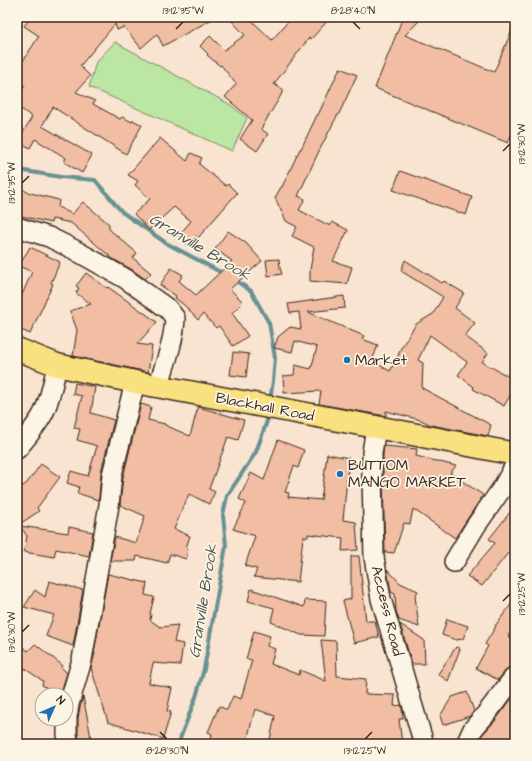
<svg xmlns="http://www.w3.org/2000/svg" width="532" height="761" viewBox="0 0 532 761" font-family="'Architects Daughter',sans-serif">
<rect width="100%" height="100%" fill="#f9e4d1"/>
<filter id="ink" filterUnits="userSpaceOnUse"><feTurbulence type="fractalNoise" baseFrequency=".025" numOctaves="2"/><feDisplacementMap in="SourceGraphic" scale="8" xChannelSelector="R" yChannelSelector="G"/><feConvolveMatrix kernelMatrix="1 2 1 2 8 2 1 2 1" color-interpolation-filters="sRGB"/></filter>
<g filter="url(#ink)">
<path fill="#bbe6a3" stroke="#7b8860" d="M115 42 229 104 247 118 232 151 89 87 96 62Z"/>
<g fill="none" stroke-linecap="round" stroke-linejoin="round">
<path stroke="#679193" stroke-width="4" d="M17 169 19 170 61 177 95 180 122 212 166 243 224 274
M235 280 251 291 269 323 275 358 273 381 270 401
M179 744 181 736 196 697 204 669 226 546 223 515 227 496 256 452 267 421 268 414"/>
</g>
<path fill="#f1bda3" stroke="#3b2a1e" d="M31 17H216L163 46 157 34 141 48 124 27 117 30 115 24 80 66 90 76 76 92 95 101 93 104 120 119 122 117 132 122 133 120 142 125 126 154 53 107 42 126 92 155 82 173 64 162 66 158 35 139 30 148 18 141 32 117 17 106V96L25 86 17 83V62L21 64 39 36 24 26Z
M228 17H248L272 40 292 17H331L311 39 309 38 274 84 284 90 261 129 268 134 257 151 240 139 252 120 225 97 236 84 221 65 220 66 207 55 208 54 200 46 210 36 224 50 245 35Z
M403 17H423L405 35 494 72 515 23V125L508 143 375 88Z
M340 68 357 75 338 116H337L319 151 298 196 305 199 299 210 330 226 332 222 348 230 333 261 352 267 347 284 310 281V270L314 247 292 236 297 227 286 221 275 198 281 187H282L300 149H301L317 115H318Z
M160 138 187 161 191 153 202 158 199 164 226 186 228 184 237 193 198 238 195 236 188 245 178 236 191 221 174 207 149 230 134 214 150 199 135 185 138 181 128 175Z
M400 171 472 197 466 215 393 190Z
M17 185 27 192 59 200 58 207 72 214 83 202 109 224V229L137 253 133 258 151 273 145 279 131 269 113 259 71 223 52 219 51 223 17 215Z
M228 231 246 243 262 261 230 289 243 302 232 313 248 336 233 346 219 326 216 328 203 314 198 320 184 305 175 298 176 296 160 285 171 268 183 275 179 281 196 295 232 261 215 249Z
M30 247 60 262 51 283 53 284 30 334 17 328V306L32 272 19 266Z
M279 259 280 268 282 274 268 276 266 260Z
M405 260 442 283 444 281 464 293 455 308 475 323 465 336 488 353 482 362 515 380V387L504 406 473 389 474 387 458 375 467 362 430 335 418 360 423 363 422 388 491 425 488 436 431 425 421 420 386 411V416L319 404 321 391 284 393 283 376 294 375 295 365 311 369 317 347 295 341 292 352 274 348 278 337 290 327 301 329 299 312 290 313 288 304 344 296 345 308 308 312 364 336 362 339 378 345 372 361 390 371 399 354V352L401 348 416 324 433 314 443 297 401 271Z
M86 273 107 288 108 287 157 322 137 344 152 346 148 372 73 356 77 330 70 311 91 304 76 293 79 288 76 286Z
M233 352 249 354 246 377 230 375Z
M75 383 95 387 91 413 114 420 101 472 99 497 98 500 77 493 79 487 67 483 71 471 88 476 97 446 77 440 80 429 74 428 82 396 73 394Z
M141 404 151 407 148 420 165 424V425L190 436 198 407 244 420 238 440 228 437 209 489 215 492 209 504 189 494 174 529 190 536 186 548 188 549 186 559 170 554 167 563 137 556 136 561H110L115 537 136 543 145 516 120 505 123 477Z
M278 440 304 450 298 468 294 466 285 492 289 493 288 497 321 500 327 454 349 458 343 520 356 522 358 550 342 551 343 538 308 534V537H303L298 582 254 577 257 569 245 566 255 536 233 529 246 503 239 499 251 473 264 480Z
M384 446 417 449 416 456 456 466 450 473 483 495 455 538 413 509 410 524 404 523 394 553 385 552 383 476V454Z
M41 464 60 477 37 508 39 511 17 526V490L27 483Z
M515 506V558L508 553 482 586 467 576 495 543 489 539Z
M20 526 68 533 69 527 93 532 89 556 56 549 54 557 24 552 27 536Z
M351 556H359L366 621H375L379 637 354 643 343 601 351 599Z
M387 569 400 583 418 591 415 596 419 627 399 620 396 611 395 594 391 592Z
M108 574 147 583 145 595 154 597 150 614H151L150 620 160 627 178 625 174 642 183 644 180 665 153 663 149 683 172 688 167 711 171 712 163 739 108 722 91 668 95 653H94Z
M49 581 83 590 73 646 46 636 54 615 24 607 35 590 45 597Z
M251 589 304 607 305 600 326 601 324 636 301 635 271 622 274 608 248 601Z
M515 599V626L508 636 515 640V665L510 666 507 669 498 680 476 668 488 646 485 644 496 626H495Z
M447 619 468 626 463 639 456 640 442 635Z
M400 624 424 640 425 664H412Z
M254 631 270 636 267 646 275 649 271 664 299 675 300 670 326 681 321 640 336 641 337 676 366 679 365 694 395 695 394 706 401 705 402 708 403 719H399L402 744H269L275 716 255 709 246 744H210L212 734 208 732 219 706 227 710 233 696 241 699 252 660 246 659Z
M17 642 28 651 35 644 62 665 61 667 67 673 62 689 59 692 58 695H44L47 688 42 685 43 681 24 668 17 679Z
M456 647 460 649 448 681 438 674Z
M467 692 474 711 470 716 443 725 440 716 452 697Z
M515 694V744H478L482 735 495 721Z
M83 697 88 721 92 744H80L78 734V718L80 707Z"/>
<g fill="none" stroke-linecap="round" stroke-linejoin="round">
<g stroke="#3b2a1e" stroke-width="22">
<path id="minor" d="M17 227 49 237 73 249 126 279 168 309 175 318C174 342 165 364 158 387
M376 427 372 453V476L374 557 381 599 424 744
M17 449C26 438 36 427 43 414 50 400 54 380 57 365
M454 562 475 527 503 487 515 465
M69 744 67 735V717L69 704 82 660 109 505 112 475 135 382
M466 744 473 729 486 714 515 676"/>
</g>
<g stroke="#3b2a1e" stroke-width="25">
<path id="major" d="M17 349 57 365 135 382 376 427 515 454"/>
</g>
<use href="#minor" stroke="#fcf5e5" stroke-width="19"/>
<use href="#major" stroke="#fae180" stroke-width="22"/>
</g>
</g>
<path fill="none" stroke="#3b2a1e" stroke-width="1.5" d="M353 22 360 29M176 29 183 22M503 151 510 144M22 183 29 176M503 601 510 594M22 632 29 625M160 732 167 739M365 739 372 732"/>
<g fill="#1f6fb2" stroke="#fcf5e5" stroke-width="1.5">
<circle cx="347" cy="360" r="4"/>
<circle cx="340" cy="474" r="4"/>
</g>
<g text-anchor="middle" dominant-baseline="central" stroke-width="3.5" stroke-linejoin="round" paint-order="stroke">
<g font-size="15" fill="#3b2a1e" stroke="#fcf5e5" text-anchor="start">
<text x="355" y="360">Market</text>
<text x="348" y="465">BUTTOM<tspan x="348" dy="17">MANGO MARKET</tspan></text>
</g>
<g font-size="15" fill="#3b2a1e" stroke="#fcf5e5">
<text transform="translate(265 407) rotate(11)">Blackhall Road</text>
<text transform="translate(387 611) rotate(76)">Access Road</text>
</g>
<g font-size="16" font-style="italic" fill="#4e554f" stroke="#fcf5e5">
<text transform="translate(200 247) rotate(31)">Granville Brook</text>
<text transform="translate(203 601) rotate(-81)">Granville Brook</text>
</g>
</g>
<rect width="532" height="761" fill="none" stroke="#fcf5e5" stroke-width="44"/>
<g transform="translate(54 707) rotate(45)"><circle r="19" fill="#fcf5e5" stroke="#afa495"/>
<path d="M0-3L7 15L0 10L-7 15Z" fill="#1f6fb2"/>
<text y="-6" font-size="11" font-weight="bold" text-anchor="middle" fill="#3b2a1e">N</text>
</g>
<rect x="22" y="22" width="488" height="717" fill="none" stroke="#3b2a1e" stroke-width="1.5"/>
<g font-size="10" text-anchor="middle" fill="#3b2a1e">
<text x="183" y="14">13°12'35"W</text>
<text x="353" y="14">8°28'40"N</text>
<text transform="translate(521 144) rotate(-90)" y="4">13°12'30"W</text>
<text transform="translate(11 183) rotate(-90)" y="4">13°12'35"W</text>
<text transform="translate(521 594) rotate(-90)" y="4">13°12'25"W</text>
<text transform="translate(11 632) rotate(-90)" y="4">13°12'30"W</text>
<text x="167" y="754">8°28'30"N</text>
<text x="365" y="754">13°12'25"W</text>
</g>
</svg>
